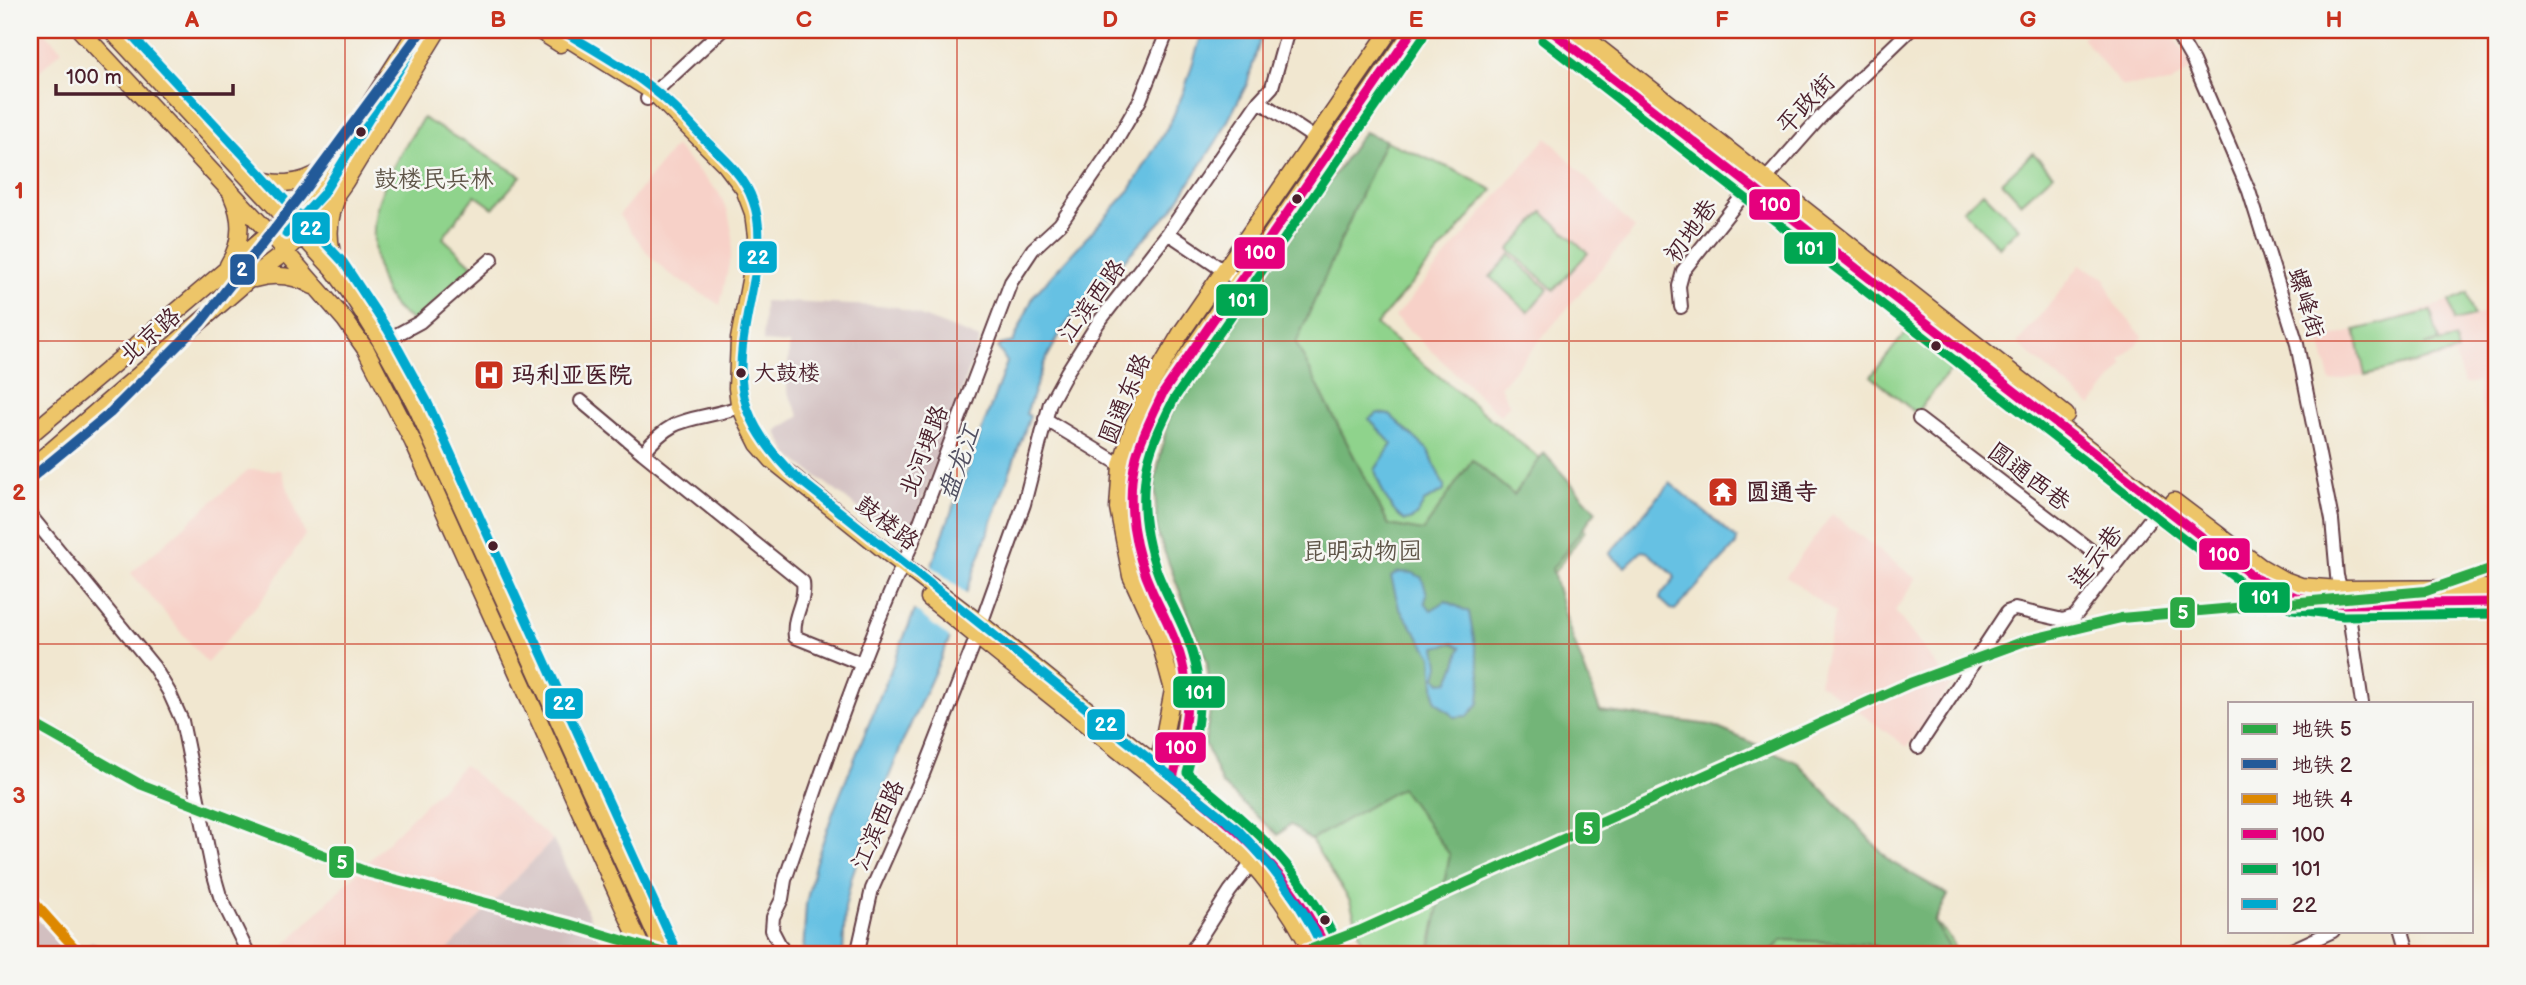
<svg xmlns="http://www.w3.org/2000/svg" width="2526" height="985" viewBox="0 0 2526 985" font-family="'Balsamiq Sans','LXGW WenKai TC',sans-serif">
<rect width="100%" height="100%" fill="#f6f6f2"/>
<filter id="ink" filterUnits="userSpaceOnUse"><feTurbulence type="fractalNoise" baseFrequency=".0143" numOctaves="2"/><feDisplacementMap in="SourceGraphic" scale="14" xChannelSelector="R" yChannelSelector="G"/><feConvolveMatrix kernelMatrix="1 2 1 2 8 2 1 2 1" color-interpolation-filters="sRGB"/></filter>
<filter id="wash" filterUnits="userSpaceOnUse"><feTurbulence type="fractalNoise" baseFrequency=".00686" numOctaves="4" result="noise"/><feDisplacementMap in="SourceGraphic" scale="28" xChannelSelector="R" yChannelSelector="G"/><feGaussianBlur stdDeviation="1.57" result="paint"/><feColorMatrix in="noise" values="0 0 0 0 0 0 0 0 0 0 0 0 0 0 0 0 0 1.4 0 .05"/><feComposite in="paint" operator="in"/></filter>
<g filter="url(#wash)">
<rect width="100%" height="100%" fill="#f1e7d0"/>
<path fill="#f7d1c8" d="M30 30H42L62 50 30 80Z
M2091 30H2170L2193 68 2169 84 2121 86 2082 37Z
M1547 137 1635 229 1500 387 1510 405 1500 415 1395 317Z
M675 146 719 193 728 212 733 237 731 255 720 305 668 273 649 255 619 215Z
M2080 265 2105 278 2114 303 2143 337 2121 360 2124 365 2091 406 2017 343 2058 294Z
M2450 301 2454 321 2496 310V435L2489 436 2477 382 2464 384 2455 356 2331 382 2320 341Z
M248 470H281L305 535 268 592 207 663 131 573Z
M1832 514 1916 579 1895 611 1951 685 1907 747 1819 683 1835 613 1786 576Z
M464 765 553 840 443 955H275Z"/>
<path fill="#d2bfc0" d="M764 301 897 307 980 339 916 519 901 541 789 455 776 431 800 416 787 391 789 344 763 342Z
M553 840 608 955H443Z
M30 915 82 952 92 941 112 955H44L30 940Z"/>
<path fill="#8fd38c" stroke="#6c795c" stroke-width="2" d="M423 118 521 176 493 208 475 195 443 238 473 266 414 322C408 317 398 311 393 305 373 275 368 227 381 194 391 166 407 143 423 118Z
M1364 132 1452 169 1493 190 1376 325 1545 463 1585 531 1542 589 1600 711 1797 762 1891 862 1948 895 1935 922 1951 939 1957 955H1366L1350 901 1311 840 1290 824 1278 835 1222 784 1205 743 1211 704 1207 662 1157 532 1155 481 1169 416 1212 343 1252 293Z
M2033 153 2053 174 2021 203 2002 182Z
M1983 192 2019 228 1999 247 1963 210Z
M1543 212 1588 253 1554 290 1509 250Z
M1510 255 1548 289 1528 312 1490 277Z
M2467 293 2474 316 2454 321 2450 301Z
M2431 311 2439 341 2424 346 2455 339 2458 352 2365 375 2355 330Z
M1907 331 1954 366 1916 413 1871 376Z"/>
<path fill="#73b578" stroke="#5e6a52" stroke-width="2" d="M1364 132 1385 140 1296 343 1389 525 1423 531 1472 460 1514 495 1544 453 1596 511 1552 569 1569 628 1600 711 1711 725 1797 762 1891 862 1948 895 1934 922 1954 955H1898L1865 943 1782 940 1768 955H1434L1430 948 1450 855 1401 788 1311 840 1290 824 1278 835 1222 784 1205 743 1211 704 1207 662 1157 532 1155 481 1169 416 1212 343 1252 293Z"/>
<path fill="#66c1e3" stroke="#587087" stroke-width="2" fill-rule="evenodd" d="M1203 30H1263L1247 84 1221 134 1172 210 1082 304 1061 332 1044 363 1026 414 1030 416 950 638 904 739 867 832 852 876 845 908 843 955H803L806 904 815 864 835 807 915 610 1007 362 998 348 1000 345 1013 342 1034 295 1130 190 1171 121 1184 91Z
M1378 413 1390 415 1428 450 1444 486V491L1424 502C1419 512 1417 519 1405 521 1389 511 1380 487 1375 470L1392 444 1369 419Z
M1670 483 1737 539 1736 545 1675 610 1671 609 1660 599 1661 595 1674 579V575L1647 552 1642 551 1625 567 1609 554Z
M1399 572 1413 573 1422 578 1427 594 1425 602 1431 610 1446 601 1469 612 1481 678 1479 703 1468 716 1454 717 1435 700 1432 656 1399 608 1391 577ZM1453 643 1461 647C1457 659 1455 673 1448 682L1441 683 1436 677 1439 665 1436 647Z"/>
<path fill="#f1e7d0" d="M928 563 968 595 952 640 912 608Z"/>
</g>
<g filter="url(#ink)">
<g fill="none" stroke-linecap="round" stroke-linejoin="round">
<g stroke="#633d44" stroke-width="16">
<path id="minor" d="M2175 30 2193 61 2249 191 2297 344 2332 520 2337 576 2350 622 2362 703
M647 99 722 30
M1259 101 1316 139
M1765 180 1824 113 1910 30
M1168 233 1239 281
M1681 307 1679 286 1683 271 1751 185
M383 342 420 322 492 259
M581 401 643 453
M733 409C690 422 674 414 643 453L803 582C806 603 792 614 795 637L862 664
M1045 419 1121 465
M1919 419 2114 568
M30 515 154 667 169 692 182 721 212 868 220 896 249 955
M981 624 1024 504 1050 403 1067 372 1098 323 1168 233 1259 101 1272 87 1288 30
M1918 747 2007 612 2015 609 2063 620 2075 616 2162 504
M2402 931 2409 955
M785 955 772 930 773 917 782 899 785 880C823 768 861 654 911 546L1011 282 1033 249 1060 224 1111 150 1140 100 1168 30
M857 955 872 889 923 774 977 636
M1189 955 1230 891 1252 863
M2281 955 2333 931
M2491 955 2496 954"/>
</g>
<g stroke="#633d44" stroke-width="19">
<path id="major" d="M80 30 270 234 345 320 366 350 413 442 645 955
M111 30 333 269C366 313 391 358 416 406L665 955
M538 30 560 44
M554 30 653 92 725 164 744 189 753 213 756 236 754 259 739 339 737 388 739 404 747 422 758 444 772 460 894 558 981 624 1253 843C1285 876 1312 912 1330 955
M1550 30 2255 578 2277 590 2296 597 2345 604 2496 602
M1576 30 2066 415
M248 174C273 187 300 186 323 170
M336 200C327 223 328 248 338 270
M228 265C242 243 243 220 232 196
M254 279C275 273 294 275 313 286
M30 435 286 219 326 172 417 30
M30 467 52 450 245 283 285 252 318 220 345 182 438 30
M2174 501 2261 567 2282 579 2301 586 2339 589 2496 588
M929 598 1229 839C1263 873 1293 911 1313 955
M1160 775 1158 767 1173 690 1158 635 1131 576 1118 508 1121 465 1133 426 1149 387 1181 333 1390 30
M1167 782 1173 778C1183 742 1192 706 1184 669 1178 638 1160 609 1148 580 1134 547 1126 501 1135 466 1145 420 1170 381 1196 343L1413 30"/>
</g>
<use href="#minor" stroke="#fff" stroke-width="12"/>
<use href="#major" stroke="#edc569" stroke-width="16"/>
<g stroke="#f6f6f2" stroke-width="14">
<path id="bus-1" d="M1550 30 2255 578 2296 597 2345 604 2496 602
M1330 955C1290 872 1243 834 1173 778 1181 747 1190 715 1186 683 1183 651 1167 622 1153 593 1134 552 1125 502 1136 457 1142 435 1153 414 1163 393L1413 30"/>
</g>
<g stroke="#f6f6f2" stroke-width="14">
<path id="bus-2" d="M1542 40 2248 588 2271 601 2293 609 2343 616 2496 614
M1341 950C1301 868 1257 829 1187 773 1197 737 1204 699 1195 663 1188 631 1170 604 1158 574 1147 544 1141 511 1145 479 1148 450 1161 425 1174 399L1423 37"/>
</g>
<g stroke="#f6f6f2" stroke-width="14">
<path id="bus-3" d="M127 30 343 262 388 330 427 401 676 950
M561 30C594 50 629 69 659 94 677 108 692 126 708 143 726 160 745 177 753 201 762 225 759 251 755 275 739 363 723 401 790 472L1237 829C1272 865 1302 904 1324 950
M286 234 323 194 424 30"/>
</g>
<use href="#bus-1" stroke="#e5007d" stroke-width="9"/>
<use href="#bus-2" stroke="#00a651" stroke-width="9"/>
<use href="#bus-3" stroke="#00a9ce" stroke-width="9"/>
<g stroke="#f6f6f2" stroke-width="16">
<path id="metro-1" d="M30 722 140 784 370 873 568 924 671 955
M1296 955 1359 931 1910 683 2025 641 2121 618 2426 591 2496 567"/>
</g>
<g stroke="#f6f6f2" stroke-width="16">
<path id="metro-2" d="M30 479 110 413 201 322 299 197 422 30"/>
</g>
<g stroke="#f6f6f2" stroke-width="16">
<path id="metro-3" d="M30 898 81 955"/>
</g>
<use href="#metro-1" stroke="#2aa844" stroke-width="10"/>
<use href="#metro-2" stroke="#235a99" stroke-width="10"/>
<use href="#metro-3" stroke="#d80" stroke-width="10"/>
</g>
</g>
<path fill="none" stroke="#c8321e" stroke-width="2" stroke-opacity="0.55" d="M345 30V955M651 30V955M957 30V955M1263 30V955M1569 30V955M1875 30V955M2181 30V955M30 341H2496M30 644H2496"/>
<defs>
<g id="hospital-square" transform="scale(1.575)"><rect x="-9" y="-9" width="18" height="18" rx="4" fill="#c8321e" stroke="#f6f6f2"/><path d="M-5-5h3v3.5h4V-5h3V5h-3V1.5h-4V5h-3Z" fill="#fff"/></g>
<g id="temple-square" transform="scale(1.575)"><rect x="-9" y="-9" width="18" height="18" rx="4" fill="#c8321e" stroke="#f6f6f2"/><path d="M0-6L5-2H3V0L6.5 2.5H4V6H1.5V3h-3V6H-4V2.5H-6.5L-3 0V-2H-5Z" fill="#fff"/></g>
</defs>
<g fill-rule="evenodd">
<use href="#hospital-square" x="489" y="375"/>
<use href="#temple-square" x="1723" y="492"/>
</g>
<g fill="#4a1f2b" stroke="#f6f6f2" stroke-width="2.5">
<circle cx="361" cy="132" r="6"/>
<circle cx="1297" cy="199" r="6"/>
<circle cx="1936" cy="346" r="6"/>
<circle cx="741" cy="373" r="6"/>
<circle cx="493" cy="546" r="6"/>
<circle cx="1325" cy="920" r="6"/>
</g>
<g text-anchor="middle" dominant-baseline="central" stroke-width="5" stroke-linejoin="round" paint-order="stroke">
<g font-size="22" fill="#4a1f2b" stroke="#f6f6f2" text-anchor="start">
<text x="754" y="373">大鼓楼</text>
</g>
<g font-size="24" fill="#4a1f2b" stroke="#f6f6f2">
<text transform="translate(1806 104) rotate(-47)">平政街</text>
<text transform="translate(1691 231) rotate(-54)">初地巷</text>
<text transform="translate(1092 301) rotate(-54)">江滨西路</text>
<text transform="translate(2306 303) rotate(73)">螺峰街</text>
<text transform="translate(150 336) rotate(-41)">北京路</text>
<text transform="translate(1125 399) rotate(-67)">圆通东路</text>
<text transform="translate(924 451) rotate(-69)">北河埂路</text>
<text transform="translate(2029 477) rotate(37)">圆通西巷</text>
<text transform="translate(887 523) rotate(38)">鼓楼路</text>
<text transform="translate(2096 557) rotate(-53)">连云巷</text>
<text transform="translate(878 825) rotate(-66)">江滨西路</text>
</g>
<g font-size="24" fill="#5f5548" stroke="#f6f6f2">
<text x="434" y="179">鼓楼民兵林</text>
<text x="1362" y="551">昆明动物园</text>
</g>
<g font-size="24" font-weight="bold" fill="#4a1f2b" stroke="#f6f6f2" text-anchor="start">
<text x="512" y="375">玛利亚医院</text>
<text x="1746" y="492">圆通寺</text>
</g>
<g font-size="26" font-style="italic" fill="#525062" stroke="#f6f6f2">
<text transform="translate(960 463) rotate(-70)">盘龙江</text>
</g>
</g>
<g stroke="#f6f6f2" stroke-width="2.5">
<rect x="1748" y="188" width="53" height="33" rx="7" fill="#e5007d"/>
<rect x="291" y="211" width="40" height="34" rx="7" fill="#00a9ce"/>
<rect x="1783" y="231" width="54" height="34" rx="7" fill="#00a651"/>
<rect x="1233" y="236" width="53" height="34" rx="7" fill="#e5007d"/>
<rect x="738" y="240" width="40" height="34" rx="7" fill="#00a9ce"/>
<rect x="229" y="253" width="27" height="33" rx="7" fill="#235a99"/>
<rect x="1215" y="283" width="54" height="34" rx="7" fill="#00a651"/>
<rect x="2198" y="537" width="53" height="34" rx="7" fill="#e5007d"/>
<rect x="2238" y="581" width="53" height="33" rx="7" fill="#00a651"/>
<rect x="2169" y="596" width="27" height="33" rx="7" fill="#2aa844"/>
<rect x="1172" y="675" width="54" height="34" rx="7" fill="#00a651"/>
<rect x="544" y="687" width="40" height="33" rx="7" fill="#00a9ce"/>
<rect x="1086" y="708" width="40" height="33" rx="7" fill="#00a9ce"/>
<rect x="1154" y="731" width="53" height="33" rx="7" fill="#e5007d"/>
<rect x="1574" y="811" width="27" height="34" rx="7" fill="#2aa844"/>
<rect x="328" y="845" width="27" height="34" rx="7" fill="#2aa844"/>
</g>
<g font-size="19" text-anchor="middle" font-weight="bold" fill="#fff">
<text x="1775" y="211">100</text>
<text x="311" y="235">22</text>
<text x="1810" y="255">101</text>
<text x="1260" y="259">100</text>
<text x="758" y="264">22</text>
<text x="242" y="276">2</text>
<text x="1242" y="307">101</text>
<text x="2224" y="561">100</text>
<text x="2265" y="604">101</text>
<text x="2183" y="619">5</text>
<text x="1199" y="699">101</text>
<text x="564" y="710">22</text>
<text x="1106" y="731">22</text>
<text x="1181" y="754">100</text>
<text x="1588" y="835">5</text>
<text x="342" y="869">5</text>
</g>
<rect width="2526" height="985" fill="none" stroke="#f6f6f2" stroke-width="77"/>
<rect x="2228" y="702" width="245" height="231" fill="#f6f6f2" stroke="#b1a0a2" stroke-width="2"/>
<rect x="2242" y="724" width="35" height="10" fill="#2aa844" stroke="#b1a0a2" stroke-width="2"/>
<text x="2292" y="736" font-size="21" fill="#4a1f2b">地铁 5</text>
<rect x="2242" y="759" width="35" height="10" fill="#235a99" stroke="#b1a0a2" stroke-width="2"/>
<text x="2292" y="772" font-size="21" fill="#4a1f2b">地铁 2</text>
<rect x="2242" y="794" width="35" height="10" fill="#dd8800" stroke="#b1a0a2" stroke-width="2"/>
<text x="2292" y="806" font-size="21" fill="#4a1f2b">地铁 4</text>
<rect x="2242" y="829" width="35" height="10" fill="#e5007d" stroke="#b1a0a2" stroke-width="2"/>
<text x="2292" y="842" font-size="21" fill="#4a1f2b">100</text>
<rect x="2242" y="864" width="35" height="10" fill="#00a651" stroke="#b1a0a2" stroke-width="2"/>
<text x="2292" y="876" font-size="21" fill="#4a1f2b">101</text>
<rect x="2242" y="899" width="35" height="10" fill="#00a9ce" stroke="#b1a0a2" stroke-width="2"/>
<text x="2292" y="912" font-size="21" fill="#4a1f2b">22</text>
<path d="M56 84v10h177v-10" fill="none" stroke="#4a1f2b" stroke-width="3.5"/>
<text x="66" y="84" font-size="21" fill="#4a1f2b" stroke="#f6f6f2" stroke-width="5" paint-order="stroke">100 m</text>
<rect x="38" y="38" width="2450" height="908" fill="none" stroke="#c8321e" stroke-width="2.5"/>
<g font-size="23" text-anchor="middle" font-weight="bold" fill="#c8321e">
<text x="192" y="27">A</text>
<text x="498" y="27">B</text>
<text x="804" y="27">C</text>
<text x="1110" y="27">D</text>
<text x="1416" y="27">E</text>
<text x="1722" y="27">F</text>
<text x="2028" y="27">G</text>
<text x="2334" y="27">H</text>
<text x="19" y="198">1</text>
<text x="19" y="500">2</text>
<text x="19" y="803">3</text>
</g>
</svg>
